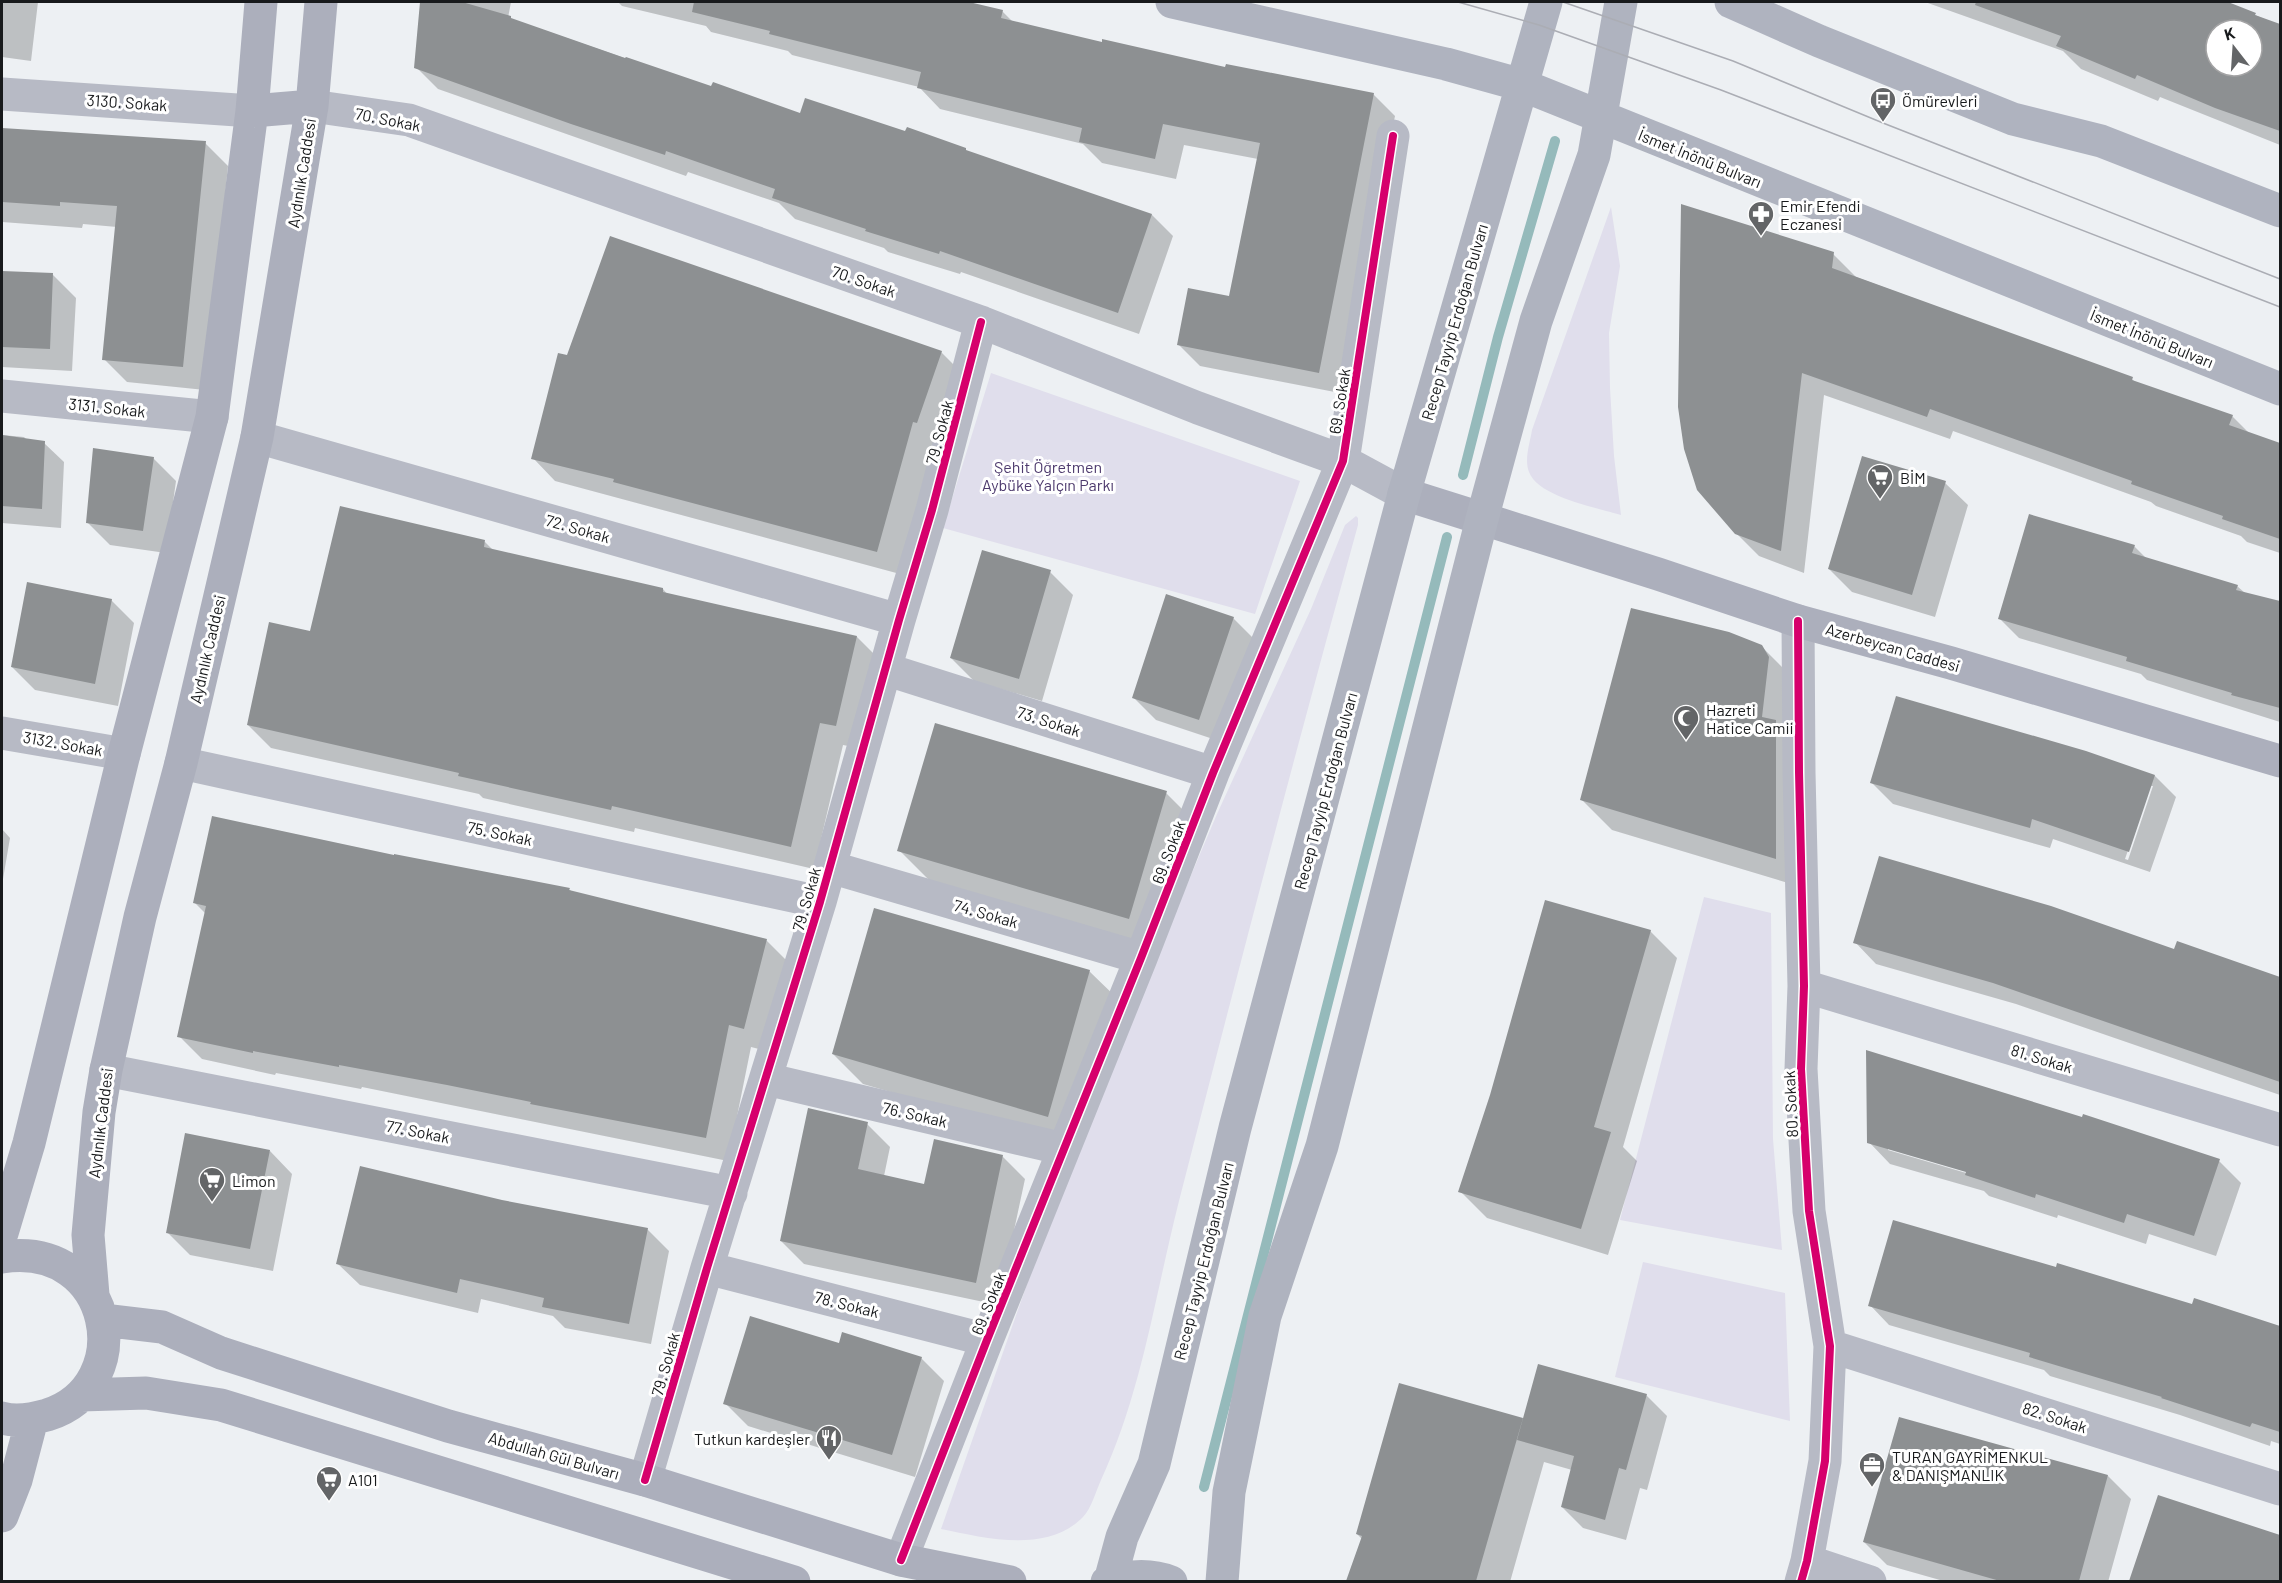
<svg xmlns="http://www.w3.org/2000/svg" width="2282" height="1583" viewBox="0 0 2282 1583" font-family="Barlow,sans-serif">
<rect width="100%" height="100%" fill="#edf0f3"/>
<path fill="#e0deec" d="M1611 207 1620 266 1609 333 1610 388 1614 456 1621 515C1598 508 1538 497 1529 472 1524 459 1530 443 1532 430Z
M991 373 1300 481 1255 614 943 528Z
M1356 516 1358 518V525C1296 749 1237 975 1179 1201 1155 1295 1142 1392 1101 1480 1096 1491 1091 1509 1083 1517 1047 1554 985 1538 941 1529L1032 1270 1141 993 1217 814 1311 609 1345 525Z
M1704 897 1771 913 1773 1139 1782 1250 1620 1220Z
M1643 1262 1785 1293 1790 1421 1615 1377Z"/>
<path fill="#0003" fill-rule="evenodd" d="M2 2H38L31 61 2 57Z
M422 2H511L508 18 712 88 801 115 968 153 1152 215 1173 236 1139 334 961 272 960 274 888 252 884 248 795 219 779 203 688 172 686 176 438 89 416 67Z
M618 2H963L1002 11 1013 22 1103 43 1227 69 1373 94 1395 116 1340 393 1200 366 1179 345 1231 297 1258 159 1184 145 1176 179 1102 163 1083 144 940 109 919 87 792 55 788 51 711 32 706 26 622 6Z
M1925 2H2226L2280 26V145L2160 97 2158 101 2081 69 2063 51ZM2216 30H2252V66H2216Z
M2 130 205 143 228 166 205 390 127 382 104 359 117 227 83 224 82 228 2 222Z
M1833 254 1856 277 2132 379 2136 383 2232 416 2249 433 2280 444V553L2247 542 2241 536 2156 506 2151 502 1953 431 1950 439 1824 395 1804 573 1759 556 1736 533Z
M2 272 53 275 76 298 72 371 2 367Z
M941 352 964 375 900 574 555 481 533 458 568 357Z
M2 435 24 437 27 440 44 443 64 462 61 528 2 523Z
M153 458 176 481 166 553 110 545 87 522Z
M1945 483 1968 505 1935 617 1852 592 1829 569Z
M485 542 494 551 663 589 668 595 857 637 880 660 859 748 843 745 814 869 635 828 634 832 483 798 479 794 271 748 248 725 311 633Z
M2134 546 2147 559 2237 586 2245 593 2280 603V722L2147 680 2141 674 2019 638 2000 619Z
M1050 572 1073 595 1042 701 974 681 951 658Z
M111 600 134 623 118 706 35 690 12 667Z
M1233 618 1256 641 1222 742 1156 720 1133 697Z
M1761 646 1792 677 1805 888 1612 830 1582 800Z
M2155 776 2176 797 2150 872 2053 839 2050 848 1893 804 1872 783ZM2150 786H2153L2128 860 2125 859Z
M1166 793 1196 823 1159 948 929 880 899 850Z
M2 829 10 838 2 885Z
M395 857 569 889 573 893 766 940 789 963 767 1051 751 1047 728 1161 362 1087 361 1089 276 1073 275 1075 202 1059 179 1036 206 914 195 903Z
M1650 931 1677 958 1623 1147 1637 1161 1608 1255 1487 1218 1460 1191Z
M1855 942 2175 951 2177 945 2280 978V1095L2016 1004 1876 964Z
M1089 971 1120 1001 1078 1146 863 1084 833 1054Z
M2083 1119 2219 1161 2241 1183 2216 1256 2149 1234 2146 1244 2058 1215 2057 1218 1989 1196 1984 1191 1890 1164 1869 1142ZM1888 1147 1974 1172 1973 1175 1888 1150Z
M867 1124 890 1147 884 1176 925 1185 1002 1156 1025 1179 998 1305 804 1264 781 1241Z
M270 1151 292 1174 273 1271 190 1255 167 1232Z
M501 1201 647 1229 669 1251 651 1344 565 1328 553 1316 481 1299 478 1313 360 1285 338 1264Z
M2195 1299 2280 1327V1444L2271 1441 2270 1446 2180 1415 2050 1376 2044 1370 1889 1325 1870 1305 2193 1306Z
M840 1345 921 1358 944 1381 915 1477 748 1426 725 1403Z
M1400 1385 1524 1420 1646 1395 1667 1416 1647 1490 1640 1488 1626 1540 1583 1528 1562 1507 1572 1470 1544 1462 1510 1582H1348L1363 1540 1357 1534Z
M2108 1476 2131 1499 2108 1582H1947L1887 1565 1864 1542Z
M2159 1497 2280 1537V1582H2131Z"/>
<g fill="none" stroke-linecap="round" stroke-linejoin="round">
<path stroke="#95babb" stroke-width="10" d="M1463 475 1498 337 1555 141
M1204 1487 1447 537"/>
</g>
<path fill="#8d9092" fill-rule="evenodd" d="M420 2H462L511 16V18L625 58 626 57 711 86 713 82 800 113 805 98 905 131 907 127 966 148V150L1152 214 1118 313 940 251 939 254 865 231 866 229 772 198 775 189 666 151 665 155 571 124 414 68Z
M694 2H969L1003 10 1001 18 1102 42V39L1225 67 1226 64 1374 93 1319 373 1177 345 1188 288 1229 296 1260 143 1163 124 1155 159 1079 142 1082 128 917 88 921 72 769 34 770 31 692 12Z
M1976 2H2228L2256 13 2255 15 2280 24V131L2215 108 2137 75 2135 79 2056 46 2061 36 1975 5ZM2216 30H2252V66H2216Z
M2 128 206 141 183 367 102 360 117 206 60 202V206L2 202Z
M1681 204 1834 252 1832 268 2133 377 2132 380 2233 415 2229 425 2280 443V539L2222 519 2223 516 2131 484 2132 481 1930 409 1927 417 1802 373 1781 551 1735 534 1697 490 1684 449 1678 407Z
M610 236 942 351 917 423 913 422 877 552 613 482 614 479 531 459 558 353 567 355Z
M2 271 53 273 50 349 2 347Z
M2 435 45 441 42 509 2 506Z
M93 448 154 457 143 531 86 523Z
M1862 456 1946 481 1912 595 1828 569Z
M340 506 485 540 484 547 663 588V592L857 636 836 726 820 723 791 847 612 806 611 810 543 795 458 776 459 773 247 725 269 622 310 631Z
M2029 514 2135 545 2132 553 2238 585 2236 590 2280 601V708L2231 695 2232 693 2126 661 2127 657 1998 619Z
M982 550 1051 570 1019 679 950 658Z
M27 582 112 599 95 684 11 667Z
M1166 594 1234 617 1199 720 1132 698Z
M1631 608 1729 632 1762 645 1769 657 1762 717 1776 720V859L1580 800Z
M1896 696 2086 751 2155 775 2129 852 2032 819 2030 828 1870 783Z
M935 723 1167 791 1129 919 897 851Z
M212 816 394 855V854L570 888 569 890 767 939 744 1029 729 1025 706 1138 530 1104 531 1102 447 1085 339 1065V1067L253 1051V1053L177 1037 206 906 193 903Z
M1879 856 2051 906 2174 949 2177 941 2280 977V1082L1993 983 1853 943Z
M1545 900 1651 930 1594 1127 1611 1132 1581 1229 1458 1192 1490 1095Z
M874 908 1090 970 1048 1117 832 1054Z
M1866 1050 2082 1117 2083 1114 2220 1159 2194 1236 2127 1214 2124 1223 2036 1194 2035 1198 1965 1175 1966 1172 1867 1143Z
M808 1108 868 1122 858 1169 924 1184 934 1139 1003 1155 976 1283 780 1241Z
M185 1133 270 1150 250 1249 166 1233Z
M360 1166 502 1200 648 1228 629 1324 542 1307 544 1298 460 1279 457 1293 336 1264Z
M1893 1220 2056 1267 2057 1263 2192 1304 2194 1298 2280 1326V1432L2252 1423 2250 1427 2161 1398 2162 1397 2029 1357 2030 1353 1868 1306Z
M750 1316 839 1343 842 1332 922 1357 892 1455 723 1404Z
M1538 1364 1647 1394 1626 1470 1619 1468 1605 1520 1561 1507 1574 1456 1517 1440Z
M1399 1383 1523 1418 1476 1581H1346L1362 1536 1356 1534Z
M1899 1417 2108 1475 2079 1581H2000L1863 1542Z
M2158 1495 2280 1535V1581H2129Z"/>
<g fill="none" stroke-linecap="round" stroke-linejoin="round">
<path stroke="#b7bac5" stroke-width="33" d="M2 94 252 111
M312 106 409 120 981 322 1198 408 1343 461 1404 494
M2 396 212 417
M257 437 899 620
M1798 621 1799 772 1804 986 1801 1069 1809 1211 1830 1346 1825 1461 1807 1561 1801 1582
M885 669 1213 773
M2 733 124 754
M181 763 820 902
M830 867 1141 958
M1804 986 2280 1130
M106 1070 731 1193
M766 1079 1064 1149
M707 1268 987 1340
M1830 1346 2280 1489
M645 1480 707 1268 820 902 899 620 932 510 981 322
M901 1560 987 1340 1141 958 1213 773 1343 461 1393 136
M1807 1561 1870 1582"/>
<path stroke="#acafbc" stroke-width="33" d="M252 111 312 106
M1404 494 1658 574 1798 621 1951 663 2280 761
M2 1233 29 1143 124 754 212 417 252 111 261 2
M2 1257C114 1240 140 1386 47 1415 33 1419 16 1422 2 1418
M93 1295 88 1235 99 1112 106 1070 140 917 181 763 257 437 312 106 321 2
M103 1320 162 1327 221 1353 448 1426 645 1480 901 1560 1010 1582
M81 1395 146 1393 221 1405 794 1582
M2 1516 16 1480 32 1419"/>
<path stroke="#afb3bf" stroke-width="33" d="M1172 2 1446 64 1522 85 2280 389
M1731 2 1819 41 2013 119 2101 141 2280 211
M1110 1581 1122 1537 1154 1464 1235 1128 1404 494 1546 2
M1107 1582C1127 1576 1151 1574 1171 1582
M1222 1582 1229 1492 1265 1316 1322 1146 1482 519 1536 321 1594 155 1621 2"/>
<path stroke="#abadb4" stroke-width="1.5" d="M1458 2 1539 25 1721 90 2280 307
M1563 2 1733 61 1883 123 2280 279"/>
<g stroke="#fff" stroke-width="11">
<path id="cycleway" d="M1798 621 1799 772 1804 986 1801 1069 1809 1211 1830 1346 1825 1461 1807 1561 1801 1582
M645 1480 707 1268 820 902 899 620 932 510 981 322
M901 1560 987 1340 1141 958 1213 773 1343 461 1393 136"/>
</g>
<use href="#cycleway" stroke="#d6006c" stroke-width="8"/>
</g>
<defs>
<g id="bus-pin" transform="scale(1.35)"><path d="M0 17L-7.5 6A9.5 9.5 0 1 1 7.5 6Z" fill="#636567" stroke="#fff"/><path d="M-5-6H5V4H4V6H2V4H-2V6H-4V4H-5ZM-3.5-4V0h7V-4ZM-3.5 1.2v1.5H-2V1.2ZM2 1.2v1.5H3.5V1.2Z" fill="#fff"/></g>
<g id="pharmacy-pin" transform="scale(1.35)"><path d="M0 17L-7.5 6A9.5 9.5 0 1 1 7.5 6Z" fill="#636567" stroke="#fff"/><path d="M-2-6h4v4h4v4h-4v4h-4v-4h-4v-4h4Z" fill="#fff"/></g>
<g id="supermarket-pin" transform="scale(1.35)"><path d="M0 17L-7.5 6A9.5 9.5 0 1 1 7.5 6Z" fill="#636567" stroke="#fff"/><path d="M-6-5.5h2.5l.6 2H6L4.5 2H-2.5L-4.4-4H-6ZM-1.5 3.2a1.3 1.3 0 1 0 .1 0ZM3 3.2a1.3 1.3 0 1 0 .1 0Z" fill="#fff"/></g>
<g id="mosque-pin" transform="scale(1.35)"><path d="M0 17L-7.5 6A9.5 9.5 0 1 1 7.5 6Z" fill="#636567" stroke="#fff"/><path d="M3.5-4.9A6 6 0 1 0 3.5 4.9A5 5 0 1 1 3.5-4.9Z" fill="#fff"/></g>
<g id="restaurant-pin" transform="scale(1.35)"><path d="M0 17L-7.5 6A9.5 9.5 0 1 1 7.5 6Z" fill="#636567" stroke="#fff"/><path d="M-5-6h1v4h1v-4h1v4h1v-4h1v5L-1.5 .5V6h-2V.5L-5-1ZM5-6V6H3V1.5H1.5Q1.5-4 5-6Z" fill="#fff"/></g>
<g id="office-pin" transform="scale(1.35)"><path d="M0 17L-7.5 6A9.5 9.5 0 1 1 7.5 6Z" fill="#636567" stroke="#fff"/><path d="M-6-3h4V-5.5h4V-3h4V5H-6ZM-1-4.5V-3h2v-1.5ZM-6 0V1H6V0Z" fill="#fff"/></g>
</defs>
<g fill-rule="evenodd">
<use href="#bus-pin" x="1883" y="100"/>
<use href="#pharmacy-pin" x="1761" y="214"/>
<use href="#supermarket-pin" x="1880" y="477"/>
<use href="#mosque-pin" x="1686" y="718"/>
<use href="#supermarket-pin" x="212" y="1180"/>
<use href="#restaurant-pin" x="829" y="1438"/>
<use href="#office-pin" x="1872" y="1465"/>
<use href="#supermarket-pin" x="329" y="1479"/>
</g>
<g text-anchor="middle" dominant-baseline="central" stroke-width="6" stroke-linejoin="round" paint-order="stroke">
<g font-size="16" fill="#181a1c" stroke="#fff" text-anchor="start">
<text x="1902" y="100">Ömürevleri</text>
<text x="1780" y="205">Emir Efendi<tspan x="1780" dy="18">Eczanesi</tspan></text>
<text x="1900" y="477">BİM</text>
<text x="1706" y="709">Hazreti<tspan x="1706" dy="18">Hatice Camii</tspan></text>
<text x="232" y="1180">Limon</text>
<text x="810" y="1438" text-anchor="end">Tutkun kardeşler</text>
<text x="1892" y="1456">TURAN GAYRİMENKUL<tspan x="1892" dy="18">&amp; DANIŞMANLIK</tspan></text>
<text x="348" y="1479">A101</text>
</g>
<g font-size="16" fill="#181a1c" stroke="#fff">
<text transform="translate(127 102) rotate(4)">3130. Sokak</text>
<text transform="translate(388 119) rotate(11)">70. Sokak</text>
<text transform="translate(1700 158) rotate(22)">İsmet İnönü Bulvarı</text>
<text transform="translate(301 173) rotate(-81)">Aydınlık Caddesi</text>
<text transform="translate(864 281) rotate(19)">70. Sokak</text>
<text transform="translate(1454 322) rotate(-74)">Recep Tayyip Erdoğan Bulvarı</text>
<text transform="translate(2152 338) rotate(22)">İsmet İnönü Bulvarı</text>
<text transform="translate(1339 401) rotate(-81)">69. Sokak</text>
<text transform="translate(107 407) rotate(6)">3131. Sokak</text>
<text transform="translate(939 432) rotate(-75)">79. Sokak</text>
<text transform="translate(578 528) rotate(16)">72. Sokak</text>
<text transform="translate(1893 647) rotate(16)">Azerbeycan Caddesi</text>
<text transform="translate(207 649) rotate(-77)">Aydınlık Caddesi</text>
<text transform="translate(1049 721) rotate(18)">73. Sokak</text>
<text transform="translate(63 743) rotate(10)">3132. Sokak</text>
<text transform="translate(1325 791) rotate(-75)">Recep Tayyip Erdoğan Bulvarı</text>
<text transform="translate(500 833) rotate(12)">75. Sokak</text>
<text transform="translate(1168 852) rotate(-69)">69. Sokak</text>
<text transform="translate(806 899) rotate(-74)">79. Sokak</text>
<text transform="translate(986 913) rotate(16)">74. Sokak</text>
<text transform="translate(2042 1058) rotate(17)">81. Sokak</text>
<text transform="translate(1790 1104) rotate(-93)">80. Sokak</text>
<text transform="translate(915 1114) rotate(13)">76. Sokak</text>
<text transform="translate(100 1123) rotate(-83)">Aydınlık Caddesi</text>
<text transform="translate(418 1131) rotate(11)">77. Sokak</text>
<text transform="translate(1203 1261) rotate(-76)">Recep Tayyip Erdoğan Bulvarı</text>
<text transform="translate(988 1303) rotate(-68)">69. Sokak</text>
<text transform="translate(847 1304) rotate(14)">78. Sokak</text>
<text transform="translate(665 1364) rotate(-74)">79. Sokak</text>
<text transform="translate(2055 1417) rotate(18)">82. Sokak</text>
<text transform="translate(554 1455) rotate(16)">Abdullah Gül Bulvarı</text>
</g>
<g font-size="16" fill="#4e3b6e" stroke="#fff">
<text x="1048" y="466">Şehit Öğretmen<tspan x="1048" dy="18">Aybüke Yalçın Parkı</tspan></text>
</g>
</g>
<rect width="2282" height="1583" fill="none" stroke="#181a1c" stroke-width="6"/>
<g transform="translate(2234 48) rotate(343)"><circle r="28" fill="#ffffff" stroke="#a3a3a4" stroke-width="1.5"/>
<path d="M0-4.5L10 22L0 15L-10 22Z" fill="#636567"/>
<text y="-9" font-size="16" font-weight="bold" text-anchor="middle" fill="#181a1c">K</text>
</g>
</svg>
